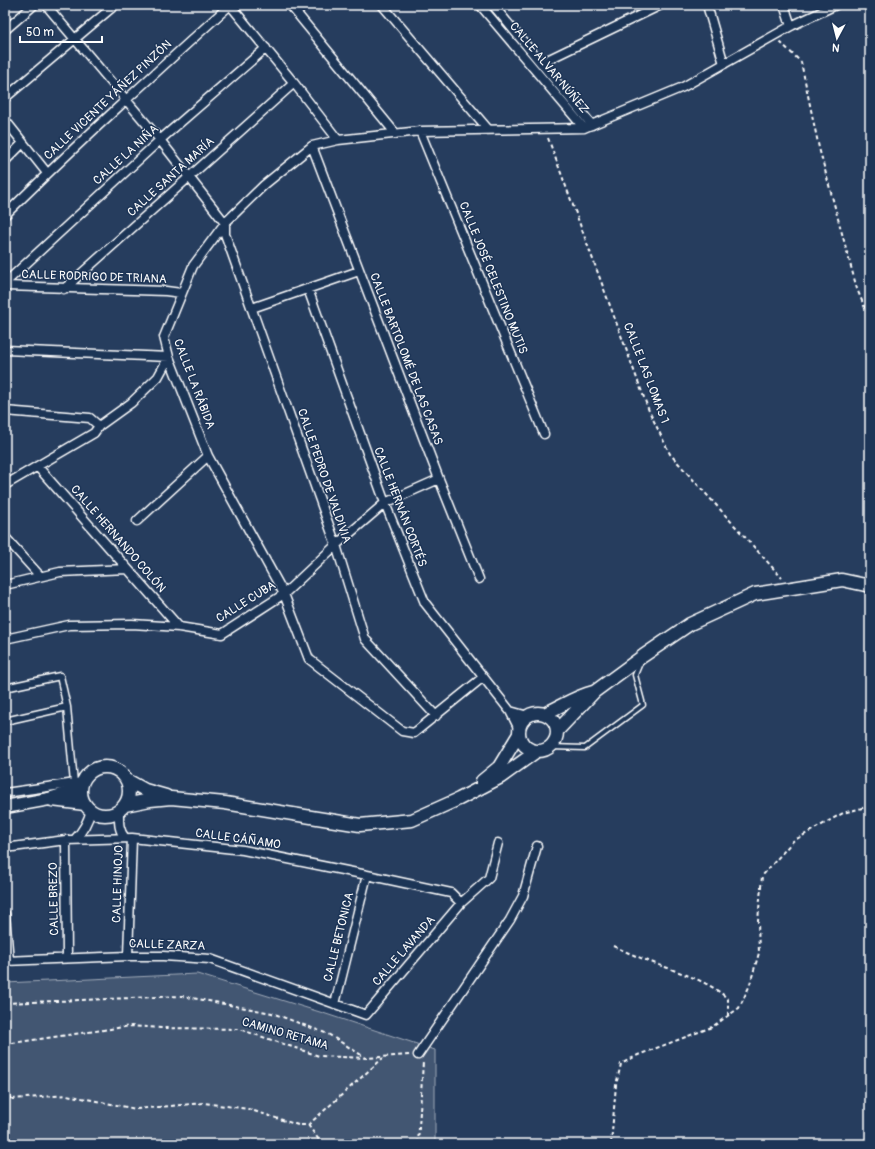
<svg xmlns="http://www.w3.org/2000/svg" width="875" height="1149" viewBox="0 0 875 1149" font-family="Pangolin,sans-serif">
<rect width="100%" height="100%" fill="#263d5e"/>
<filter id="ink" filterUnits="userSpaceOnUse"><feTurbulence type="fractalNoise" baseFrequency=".025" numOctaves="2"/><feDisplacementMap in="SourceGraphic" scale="8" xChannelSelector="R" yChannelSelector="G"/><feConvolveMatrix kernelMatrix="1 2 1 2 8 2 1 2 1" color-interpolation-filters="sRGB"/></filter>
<g filter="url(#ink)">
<path fill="#425672" stroke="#a0aab8" d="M197 974 323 1013 435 1050V1144H5V983Z"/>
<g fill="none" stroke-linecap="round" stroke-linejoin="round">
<g stroke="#fff" stroke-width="7">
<path id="service" d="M550 747 585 748 643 705 635 675 640 663"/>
</g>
<g stroke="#fff" stroke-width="9">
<path id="pedestrian" d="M5 688 60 676 67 707 74 783
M5 721 67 707"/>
</g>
<g stroke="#fff" stroke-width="11">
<path id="minor" d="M46 5 160 140 225 223V234L336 545 365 639 436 716
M230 5 294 83 338 140
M290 5 396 134
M382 5 488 129
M480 5 584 128
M493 5 592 125
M707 5 724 64
M784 5 791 26
M5 30 34 5
M541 63 661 5
M5 98 115 5
M5 120 47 173
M420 131 544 434
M312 146 439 479 479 579
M5 161 23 143
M5 215C78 143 154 74 230 5
M5 283 160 140 266 48
M5 286 166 291 181 293
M64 289 294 83
M308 289 385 503 425 603 510 711 520 731
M252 308 359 271
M5 350 169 357 158 377 131 403 99 426 94 433 5 485
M5 411 90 418 99 426
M38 467 179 627
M137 521 208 456
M5 537 40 576
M5 585 60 572 127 569
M5 639 69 625 132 624 179 627 222 634 284 594 336 545 385 503 439 479
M482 678 414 733 402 731 309 659 284 594 208 456 169 357 164 337 193 266 225 223 264 185 312 146 338 140 420 131 584 128 683 87 791 26 836 5
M510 711 528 716
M5 793 83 782
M119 810C119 822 118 829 125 838
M75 839C84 830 88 822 91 810
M66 840 67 958
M5 848 66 840 132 838 243 850 367 875 451 893 461 903
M5 914 9 961
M128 956 132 838
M5 961 128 956H163L210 959 366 1015 461 903 489 878 498 843
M335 1004 367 875
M418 1055 510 920 523 896 537 846"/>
</g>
<g stroke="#fff" stroke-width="15">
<path id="secondary" d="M519 732a19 19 0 1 1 38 0a19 19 0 1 1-38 0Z
M544 714C560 707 576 696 593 692
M557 731 594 692 643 656 690 624 755 594 842 580 870 586
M81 791a24 24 0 1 1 48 0a24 24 0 1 1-48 0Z
M127 780 145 790 166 796
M482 781 499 767 519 734
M52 800 85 804
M125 805 150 800 171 798 225 803 360 825 412 820 459 799 501 777 537 751
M5 807 49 799 81 789"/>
</g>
<path stroke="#fff" stroke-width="2" stroke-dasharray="4 3" stroke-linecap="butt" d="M780 42 801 62 819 148 857 289 865 308 870 315
M548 138 649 411 670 454 782 578
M613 946C631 954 649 962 668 968 689 976 711 983 728 999V1016
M5 1003 182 996 272 1013 328 1034 366 1058
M5 1044 131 1026 161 1028 239 1029 319 1056 367 1058 410 1055
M5 1090 11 1099
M5 1101 11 1099 67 1095 136 1109 204 1103 248 1109 298 1125H308L383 1058
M308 1125 322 1144
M418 1144 423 1062
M611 1144 616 1085 621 1064 638 1055 712 1027 739 1008 749 987 759 953 758 921 762 876 793 841 843 813 870 806"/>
<use href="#service" stroke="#1d3557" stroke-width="4"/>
<use href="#pedestrian" stroke="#1d3557" stroke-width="6"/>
<use href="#minor" stroke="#1d3557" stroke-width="8"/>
<use href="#secondary" stroke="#1d3557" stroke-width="12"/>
</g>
</g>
<g text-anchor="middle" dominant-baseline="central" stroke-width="3" stroke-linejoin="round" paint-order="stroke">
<g font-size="12" fill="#fff" stroke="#1d3557">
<text transform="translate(549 68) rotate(50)">CALLE ALVAR NÚÑEZ</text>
<text transform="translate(108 100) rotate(-43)">CALLE VICENTE YÁÑEZ PINZÓN</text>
<text transform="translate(126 155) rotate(-42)">CALLE LA NIÑA</text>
<text transform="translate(171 177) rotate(-42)">CALLE SANTA MARÍA</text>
<text transform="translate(94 277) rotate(2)">CALLE RODRIGO DE TRIANA</text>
<text transform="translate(493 278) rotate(68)">CALLE JOSÉ CELESTINO MUTIS</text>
<text transform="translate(406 359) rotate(69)">CALLE BARTOLOMÉ DE LAS CASAS</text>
<text transform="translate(646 373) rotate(69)">CALLE LAS LOMAS 1</text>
<text transform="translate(194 384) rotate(69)">CALLE LA RÁBIDA</text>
<text transform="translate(324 476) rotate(71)">CALLE PEDRO DE VALDIVIA</text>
<text transform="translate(400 507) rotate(69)">CALLE HERNÁN CORTÉS</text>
<text transform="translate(118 539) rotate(49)">CALLE HERNANDO COLÓN</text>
<text transform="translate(246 602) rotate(-32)">CALLE CUBA</text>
<text transform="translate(238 839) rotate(8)">CALLE CÁÑAMO</text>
<text transform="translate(118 884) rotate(-88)">CALLE HINOJO</text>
<text transform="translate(54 899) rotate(-91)">CALLE BREZO</text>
<text transform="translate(339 937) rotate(-76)">CALLE BETONICA</text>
<text transform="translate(167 945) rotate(2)">CALLE ZARZA</text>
<text transform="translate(404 951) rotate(-49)">CALLE LAVANDA</text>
<text transform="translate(285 1034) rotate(16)">CAMINO RETAMA</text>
</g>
</g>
<rect width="875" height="1149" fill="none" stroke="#1d3557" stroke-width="20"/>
<rect x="10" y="10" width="855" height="1129" fill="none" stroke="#fff" stroke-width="1.5" filter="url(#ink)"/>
<g transform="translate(837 38) rotate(187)" stroke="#1d3557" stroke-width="3" paint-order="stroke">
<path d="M0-3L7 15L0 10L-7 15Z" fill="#ffffff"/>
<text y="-6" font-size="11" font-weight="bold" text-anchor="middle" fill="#ffffff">N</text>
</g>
<path d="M20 36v6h82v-6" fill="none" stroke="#ffffff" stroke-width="2"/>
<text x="26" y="36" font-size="12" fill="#ffffff" stroke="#1d3557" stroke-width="3" paint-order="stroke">50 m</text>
</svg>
